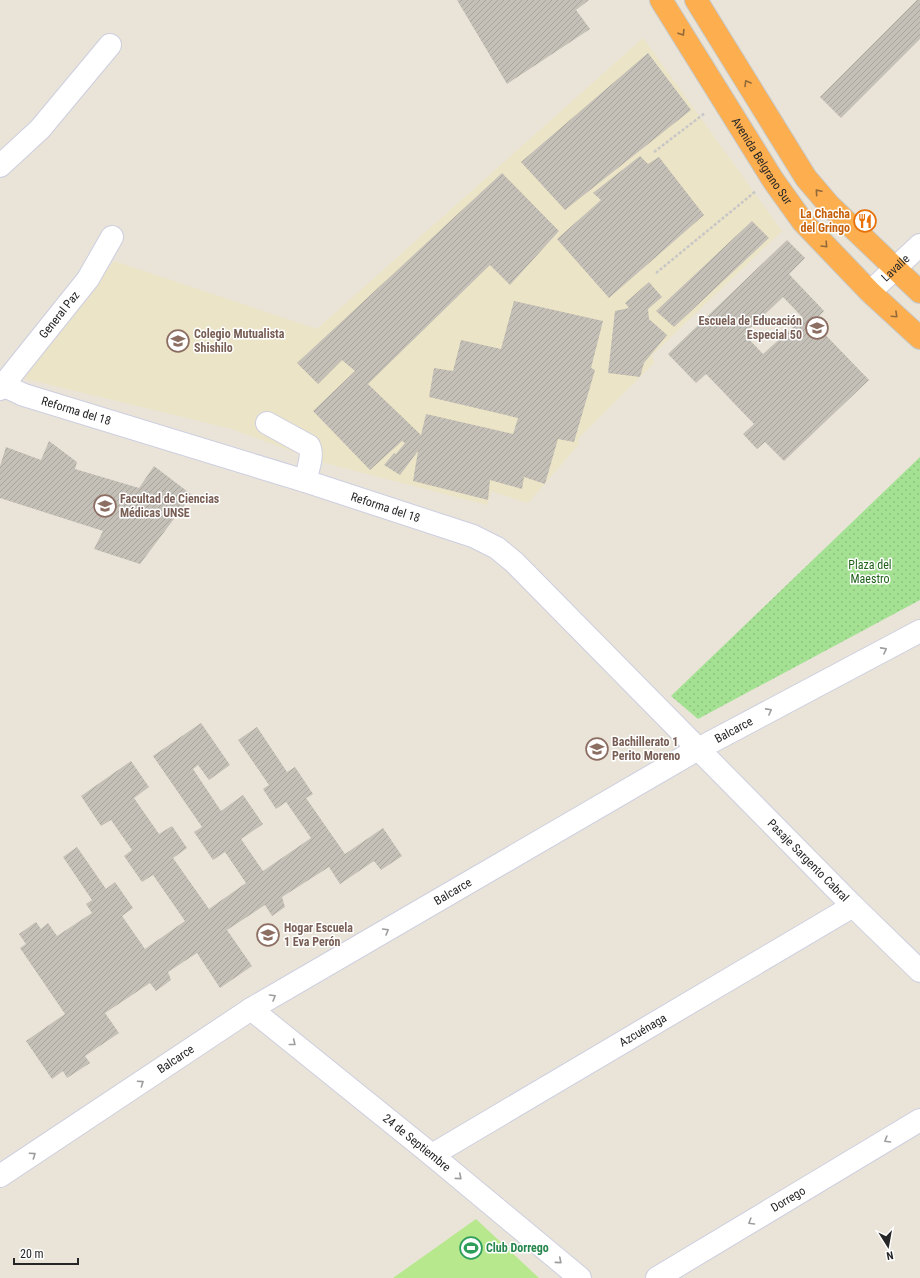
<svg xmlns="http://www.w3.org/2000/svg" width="920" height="1278" viewBox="0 0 920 1278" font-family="'Roboto Condensed',sans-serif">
<defs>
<pattern id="park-dots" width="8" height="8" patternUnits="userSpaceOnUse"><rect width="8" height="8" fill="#a4e193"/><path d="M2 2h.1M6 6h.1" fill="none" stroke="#8dc17f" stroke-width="1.8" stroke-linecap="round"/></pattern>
<pattern id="building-hatch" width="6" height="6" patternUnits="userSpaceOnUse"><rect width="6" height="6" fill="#c4c0b7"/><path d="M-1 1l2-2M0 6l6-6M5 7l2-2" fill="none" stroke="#a8a59d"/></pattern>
</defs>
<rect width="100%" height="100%" fill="#e9e4d7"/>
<path fill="#ece4c6" d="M643 38 782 231 652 355 654 363 578 439 579 444 528 503 491 491 487 505 321 462 232 429 22 378 114 261 317 329Z"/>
<path fill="url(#park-dots)" d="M920 457V600L698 719 671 696Z"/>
<path fill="#b8e88e" d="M476 1219 539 1278H393Z"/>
<path fill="url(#building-hatch)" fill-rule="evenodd" d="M457 0H589L576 10 590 29 507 84Z
M917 0H920V39L841 118 820 97Z
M648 53 691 110 565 210 521 162Z
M640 156 648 164 659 157 704 215 609 298 557 239 601 200 593 193Z
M502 173 559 231 510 285 490 265 368 384 421 435 426 414 513 434 518 418 429 397 434 368 453 371 461 340 501 349 514 301 603 321 591 368 595 370 574 442 558 439 545 484 524 477 522 489 490 480 488 500 413 481 418 451 400 475 384 465 394 453 396 454 405 443 402 441 370 470 313 411 355 371 342 360 318 384 297 363Z
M752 221 769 238 674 327 656 311Z
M787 240 805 258 789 274 824 311 813 322 869 380 784 461 765 442 757 449 743 434 754 424 706 374 696 383 668 354ZM783 297 803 318 763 354 744 334Z
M649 282 662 297 648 309 649 319 667 335 644 363 640 377 608 373 615 311 629 308 625 303Z
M49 441 77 462 75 469 139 488 154 466 192 495 140 564 94 549 103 531 0 498V466L6 447 41 460Z
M201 723 230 765 209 780 198 765 193 769 221 811 243 795 263 824 241 839 263 871 311 838 286 802 276 809 263 789 269 785 238 740 257 727 287 772 295 767 313 794 306 798 345 854 383 828 402 856 381 870 374 861 340 884 329 867 282 897 285 907 272 916 265 905 227 930 252 966 220 988 197 953 168 972 171 980 156 991 150 983 105 1013 119 1033 85 1056 90 1063 67 1078 63 1071 52 1079 26 1041 65 1014 20 948 26 944 19 934 36 922 41 929 48 923 57 936 92 913 86 904 92 900 63 857 77 847 106 889 115 882 133 908 122 916 145 949 185 921 153 875 142 882 124 856 132 850 111 820 101 826 81 796 131 761 149 787 134 798 159 834 172 826 187 848 173 858 209 909 246 883 225 852 213 860 194 832 202 827 153 756Z"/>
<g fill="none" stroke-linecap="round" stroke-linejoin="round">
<g stroke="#cdcee0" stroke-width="24">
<g id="minor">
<path d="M0 166 40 129 110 45"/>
<path id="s1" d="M870 292 920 245"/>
<path id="s2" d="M0 384 24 395 305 481 473 536 497 548 514 562 853 906 920 971"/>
<path id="s3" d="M0 389 88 279 112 237"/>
<path d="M267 423 309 446C314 455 307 472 305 481"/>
<path id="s4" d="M251 1009 432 1155 580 1278"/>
<path id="s5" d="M432 1155 853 906"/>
<path id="s6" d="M0 1176 251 1009 698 749 920 631"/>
<path id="s7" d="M657 1278 920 1120"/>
</g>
</g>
<g stroke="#c7c7c7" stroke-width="24">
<g id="highway">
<path id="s8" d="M661 0 773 180 803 222 870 292 920 338"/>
<path d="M696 0 806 178 829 205 920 292"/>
</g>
</g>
<path stroke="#c7c7c7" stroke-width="2.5" stroke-dasharray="3 2" stroke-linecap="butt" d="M654 152 705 113
M656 273 756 191"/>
<use href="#minor" stroke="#fff" stroke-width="22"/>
<use href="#highway" stroke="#fdaf4f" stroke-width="22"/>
</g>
<defs><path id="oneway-chevron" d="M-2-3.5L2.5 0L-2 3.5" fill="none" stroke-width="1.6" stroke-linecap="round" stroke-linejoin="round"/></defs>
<g stroke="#926a3a">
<use href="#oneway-chevron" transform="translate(682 33) rotate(58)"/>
<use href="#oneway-chevron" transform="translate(747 83) rotate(-121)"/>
<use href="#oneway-chevron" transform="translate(818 192) rotate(-131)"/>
<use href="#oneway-chevron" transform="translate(825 245) rotate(46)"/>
<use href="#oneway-chevron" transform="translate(895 315) rotate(43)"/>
</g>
<g stroke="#9d9d9d">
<use href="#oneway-chevron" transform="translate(884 650) rotate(-28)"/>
<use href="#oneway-chevron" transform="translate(769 711) rotate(-28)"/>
<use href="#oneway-chevron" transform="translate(386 931) rotate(-30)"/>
<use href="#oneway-chevron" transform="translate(273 997) rotate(-30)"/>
<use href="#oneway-chevron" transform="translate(293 1043) rotate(39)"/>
<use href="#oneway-chevron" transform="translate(141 1083) rotate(-34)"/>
<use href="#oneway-chevron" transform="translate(887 1140) rotate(149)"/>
<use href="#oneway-chevron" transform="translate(33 1155) rotate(-34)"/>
<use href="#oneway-chevron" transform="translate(459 1177) rotate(40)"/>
<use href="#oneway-chevron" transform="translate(751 1222) rotate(149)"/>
<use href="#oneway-chevron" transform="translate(559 1261) rotate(40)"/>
</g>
<defs>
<g id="restaurant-ring" transform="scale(1.15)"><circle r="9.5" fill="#fff" stroke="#e8710a" stroke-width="1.5"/><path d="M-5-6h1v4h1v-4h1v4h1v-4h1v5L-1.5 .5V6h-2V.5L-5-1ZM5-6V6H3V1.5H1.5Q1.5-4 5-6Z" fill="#e8710a"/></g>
<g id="school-ring" transform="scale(1.15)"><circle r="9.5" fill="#fff" stroke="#8d6e63" stroke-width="1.5"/><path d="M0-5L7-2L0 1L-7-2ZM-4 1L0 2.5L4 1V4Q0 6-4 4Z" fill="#8d6e63"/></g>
<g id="university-ring" transform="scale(1.15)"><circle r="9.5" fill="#fff" stroke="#8d6e63" stroke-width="1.5"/><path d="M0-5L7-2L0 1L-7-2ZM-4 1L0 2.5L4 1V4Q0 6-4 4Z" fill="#8d6e63"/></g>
<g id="stadium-ring" transform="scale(1.15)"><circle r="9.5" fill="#fff" stroke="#2e9e5b" stroke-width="1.5"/><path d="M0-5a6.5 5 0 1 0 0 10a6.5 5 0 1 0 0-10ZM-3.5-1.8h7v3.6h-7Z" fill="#2e9e5b"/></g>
</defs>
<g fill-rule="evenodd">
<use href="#restaurant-ring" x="865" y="221"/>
<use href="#school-ring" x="817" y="328"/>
<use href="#school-ring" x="178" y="341"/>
<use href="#university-ring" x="105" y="506"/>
<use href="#school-ring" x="597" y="749"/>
<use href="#school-ring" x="268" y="935"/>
<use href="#stadium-ring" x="471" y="1248"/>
</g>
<g text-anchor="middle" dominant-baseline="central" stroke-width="3" stroke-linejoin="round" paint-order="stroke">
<g font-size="12" fill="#262626" stroke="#fff">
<text stroke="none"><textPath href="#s8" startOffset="190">Avenida Belgrano Sur</textPath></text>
<text stroke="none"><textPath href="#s1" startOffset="35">Lavalle</textPath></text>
<text stroke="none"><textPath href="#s3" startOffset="95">General Paz</textPath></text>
<text stroke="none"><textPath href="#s2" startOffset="81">Reforma del 18</textPath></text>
<text stroke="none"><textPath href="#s2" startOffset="405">Reforma del 18</textPath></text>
<text stroke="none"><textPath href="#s6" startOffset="859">Balcarce</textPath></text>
<text stroke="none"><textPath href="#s2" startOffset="965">Pasaje Sargento Cabral</textPath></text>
<text stroke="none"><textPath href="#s6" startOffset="535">Balcarce</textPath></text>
<text stroke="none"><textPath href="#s5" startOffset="245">Azcuénaga</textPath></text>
<text stroke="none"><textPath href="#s6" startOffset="211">Balcarce</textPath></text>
<text stroke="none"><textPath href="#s4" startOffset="213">24 de Septiembre</textPath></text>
<text stroke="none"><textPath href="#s7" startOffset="153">Dorrego</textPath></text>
</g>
<g font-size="12" font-weight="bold" fill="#c56008" stroke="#fff" text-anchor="end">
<text x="850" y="214">La Chacha<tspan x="850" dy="14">del Gringo</tspan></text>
</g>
<g font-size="12" font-weight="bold" fill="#785e54" stroke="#fff" text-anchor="start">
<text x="802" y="321" text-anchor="end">Escuela de Educación<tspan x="802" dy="14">Especial 50</tspan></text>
<text x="194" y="334">Colegio Mutualista<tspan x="194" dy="14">Shishilo</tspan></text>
<text x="120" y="499">Facultad de Ciencias<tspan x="120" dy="14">Médicas UNSE</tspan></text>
<text x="612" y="742">Bachillerato 1<tspan x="612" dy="14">Perito Moreno</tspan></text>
<text x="284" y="928">Hogar Escuela<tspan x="284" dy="14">1 Eva Perón</tspan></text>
</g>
<g font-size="12" fill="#1f6119" stroke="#fff">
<text x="870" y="565">Plaza del<tspan x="870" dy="14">Maestro</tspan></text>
</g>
<g font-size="12" font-weight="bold" fill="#27864d" stroke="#fff" text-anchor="start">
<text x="486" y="1248">Club Dorrego</text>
</g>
</g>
<g transform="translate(888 1246) rotate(169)" stroke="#ffffff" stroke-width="3" paint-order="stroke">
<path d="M0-3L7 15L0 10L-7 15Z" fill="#262626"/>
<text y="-6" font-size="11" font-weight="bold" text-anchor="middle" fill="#262626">N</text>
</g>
<path d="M14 1258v6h64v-6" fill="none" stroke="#262626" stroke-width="2"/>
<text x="20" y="1258" font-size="12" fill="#262626" stroke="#ffffff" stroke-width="3" paint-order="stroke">20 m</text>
</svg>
